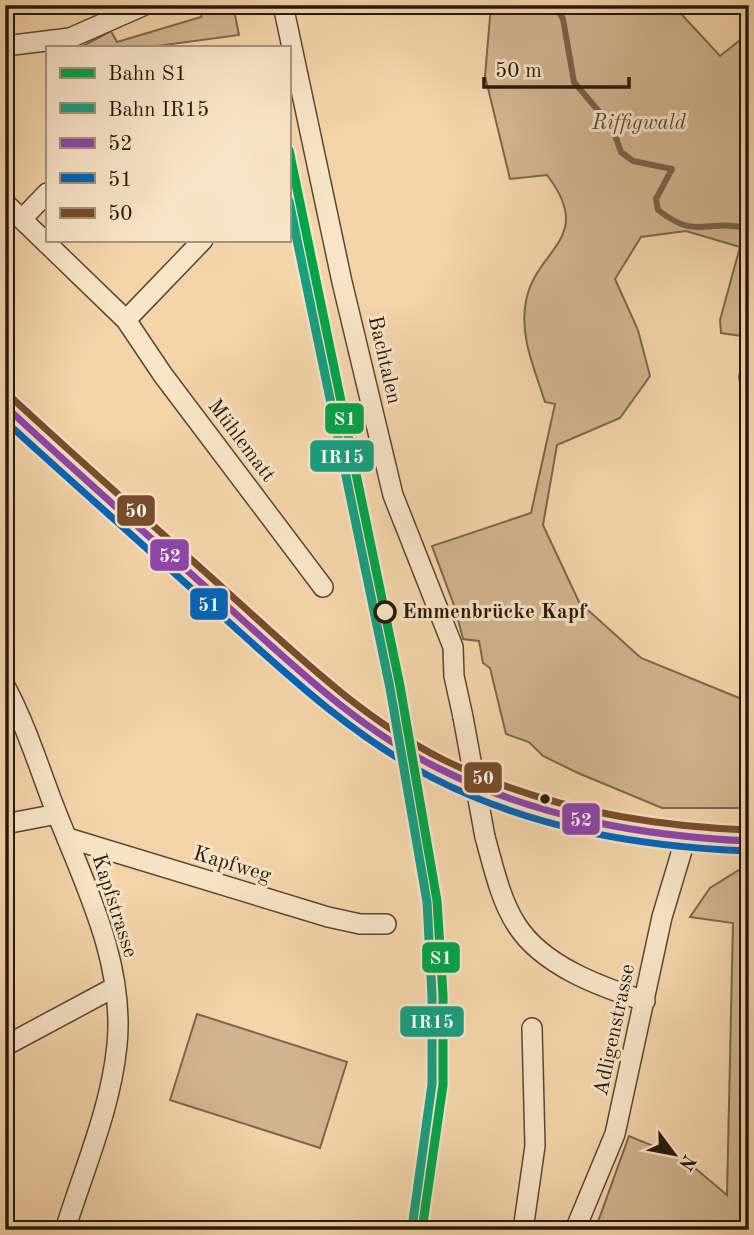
<svg xmlns="http://www.w3.org/2000/svg" width="754" height="1235" viewBox="0 0 754 1235" font-family="'Old Standard TT',serif">
<rect width="100%" height="100%" fill="#f4d5aa"/>
<filter id="stains"><feTurbulence type="fractalNoise" baseFrequency=".00286" numOctaves="4"/><feColorMatrix values="0 0 0 0 .2 0 0 0 0 .09 0 0 0 0 .02 0 0 0 .5 -.17"/></filter>
<radialGradient id="worn" r=".72"><stop offset=".6" stop-color="#630" stop-opacity="0"/><stop offset="1" stop-color="#630" stop-opacity=".3"/></radialGradient>
<path fill="#d1b58f" stroke="#7c674c" stroke-width="2" d="M205 5H233L239 35 150 47H81L111 31 117 42 201 17Z
M491 5H673L720 56 749 33V337L721 333 720 320 740 247 686 231 641 237 615 279 638 330 650 376 620 418 557 445 543 525 579 602 641 658 749 702V808H662L578 773 543 756 529 742 506 734 490 668 483 663 479 641 463 639 455 608 432 546 531 513 555 404 545 402C535 370 519 336 526 301 536 248 596 239 547 175L510 179 485 76Z
M742 868H749V1230H595L629 1136 683 1158 727 1195 733 923 690 917 710 888Z
M197 1014 347 1062 320 1148 170 1100Z"/>
<g fill="none" stroke-linecap="round" stroke-linejoin="round">
<path stroke="#78634a" stroke-width="6" d="M555 5 563 19 574 82 612 127 621 152 633 161 672 169 656 199 658 210C699 242 706 217 749 229
M749 343 741 377 749 419"/>
<g stroke="#5a4832" stroke-width="22">
<path id="minor" d="M283 5 342 282 393 495 453 647 454 676 463 717
M5 46 70 38 145 5
M5 203 126 320 163 375 323 587
M22 219 47 193
M126 320 203 240
M5 686C27 727 40 771 57 814 86 887 125 964 117 1045 111 1108 84 1169 65 1230
M5 824 57 814
M485 837C493 865 500 899 516 924 542 966 601 987 645 1001
M68 838 328 917 360 924H386
M5 1046 115 987
M523 1230 535 1146 532 1028
M575 1230 615 1134 662 917 686 837"/>
</g>
<g stroke="#26190a" stroke-width="29">
<path id="major" d="M5 406C75 471 146 534 217 597 274 648 330 704 396 745 501 810 627 839 749 841"/>
</g>
<use href="#minor" stroke="#f8e4c8" stroke-width="19"/>
<use href="#major" stroke="#f4d5aa" stroke-width="26"/>
<g stroke="#5a4832" stroke-width="22" stroke-linecap="butt">
<path id="minor-bridge" d="M463 717 485 837"/>
</g>
<use href="#minor-bridge" stroke="#f8e4c8" stroke-width="19"/>
<g stroke="#f8e4c8" stroke-width="12">
<path id="bus-1" d="M5 406C75 471 146 534 217 597 287 659 353 726 438 768 535 817 641 836 749 841"/>
</g>
<g stroke="#f8e4c8" stroke-width="12">
<path id="bus-2" d="M5 421C73 483 142 544 210 605 280 668 347 733 431 777 530 828 639 847 749 851"/>
</g>
<g stroke="#f8e4c8" stroke-width="12">
<path id="bus-3" d="M12 398C82 463 154 526 225 590 293 651 359 717 442 759 538 807 642 826 749 830"/>
</g>
<use href="#bus-1" stroke="#8e44ad" stroke-width="7"/>
<use href="#bus-2" stroke="#0065bd" stroke-width="7"/>
<use href="#bus-3" stroke="#7a4b2a" stroke-width="7"/>
<g stroke="#f8e4c8" stroke-width="14">
<path id="rail-1" d="M289 150 400 686 437 901 443 995V1085L422 1230"/>
</g>
<g stroke="#f8e4c8" stroke-width="14">
<path id="rail-2" d="M289 201 390 688 427 902 432 995V1084L412 1228"/>
</g>
<use href="#rail-1" stroke="#02a44a" stroke-width="9"/>
<use href="#rail-2" stroke="#179f80" stroke-width="9"/>
</g>
<circle fill="#f8e4c8" stroke="#26190a" stroke-width="3.5" cx="385" cy="612" r="10"/>
<circle fill="#26190a" stroke="#f8e4c8" stroke-width="2.5" cx="545" cy="799" r="6"/>
<g text-anchor="middle" dominant-baseline="central" stroke-width="6" stroke-linejoin="round" paint-order="stroke">
<g font-size="21" font-style="italic" fill="#594832" stroke="#f8e4c8">
<text x="639" y="123">Riffigwald</text>
</g>
<g font-size="21" fill="#26190a" stroke="#f8e4c8">
<text transform="translate(384 360) rotate(77)">Bachtalen</text>
<text transform="translate(241 441) rotate(53)">Mühlematt</text>
<text transform="translate(232 865) rotate(17)">Kapfweg</text>
<text transform="translate(114 906) rotate(72)">Kapfstrasse</text>
<text transform="translate(615 1030) rotate(-78)">Adligenstrasse</text>
</g>
<g font-size="21" font-weight="bold" fill="#26190a" stroke="#f8e4c8" text-anchor="start">
<text x="402" y="612">Emmenbrücke Kapf</text>
</g>
</g>
<g stroke="#f8e4c8" stroke-width="2.5">
<rect x="324" y="402" width="41" height="33" rx="7" fill="#02a44a"/>
<rect x="309" y="439" width="66" height="34" rx="7" fill="#179f80"/>
<rect x="116" y="494" width="40" height="33" rx="7" fill="#7a4b2a"/>
<rect x="149" y="538" width="41" height="34" rx="7" fill="#8e44ad"/>
<rect x="189" y="587" width="40" height="34" rx="7" fill="#0065bd"/>
<rect x="463" y="761" width="40" height="33" rx="7" fill="#7a4b2a"/>
<rect x="561" y="802" width="40" height="34" rx="7" fill="#8e44ad"/>
<rect x="421" y="941" width="40" height="33" rx="7" fill="#02a44a"/>
<rect x="399" y="1005" width="66" height="33" rx="7" fill="#179f80"/>
</g>
<g font-size="19" text-anchor="middle" font-weight="bold" fill="#fff">
<text x="345" y="425">S1</text>
<text x="342" y="463">IR15</text>
<text x="136" y="517">50</text>
<text x="170" y="562">52</text>
<text x="209" y="611">51</text>
<text x="483" y="784">50</text>
<text x="581" y="826">52</text>
<text x="441" y="964">S1</text>
<text x="432" y="1028">IR15</text>
</g>
<rect width="754" height="1235" fill="none" stroke="#f4d5aa" stroke-width="28"/>
<rect x="7" y="7" width="740" height="1221" fill="none" stroke="#26190a" stroke-width="3.5"/>
<rect x="14" y="14" width="726" height="1207" fill="none" stroke="#26190a" stroke-width="2"/>
<rect x="46" y="46" width="245" height="196" fill="#f8e4c8" stroke="#a4937c" stroke-width="2"/>
<rect x="60" y="68" width="35" height="10" fill="#02a44a" stroke="#a4937c" stroke-width="2"/>
<text x="108" y="80" font-size="21" fill="#26190a">Bahn S1</text>
<rect x="60" y="103" width="35" height="10" fill="#179f80" stroke="#a4937c" stroke-width="2"/>
<text x="108" y="116" font-size="21" fill="#26190a">Bahn IR15</text>
<rect x="60" y="138" width="35" height="10" fill="#8e44ad" stroke="#a4937c" stroke-width="2"/>
<text x="108" y="150" font-size="21" fill="#26190a">52</text>
<rect x="60" y="173" width="35" height="10" fill="#0065bd" stroke="#a4937c" stroke-width="2"/>
<text x="108" y="186" font-size="21" fill="#26190a">51</text>
<rect x="60" y="208" width="35" height="10" fill="#7a4b2a" stroke="#a4937c" stroke-width="2"/>
<text x="108" y="220" font-size="21" fill="#26190a">50</text>
<g transform="translate(674 1154) rotate(122)" stroke="#f8e4c8" stroke-width="5" paint-order="stroke">
<path d="M0-5L12 26L0 18L-12 26Z" fill="#26190a"/>
<text y="-10" font-size="19" font-weight="bold" text-anchor="middle" fill="#26190a">N</text>
</g>
<path d="M484 77v10h145v-10" fill="none" stroke="#26190a" stroke-width="3.5"/>
<text x="495" y="77" font-size="21" fill="#26190a" stroke="#f8e4c8" stroke-width="5" paint-order="stroke">50 m</text>
<rect width="100%" height="100%" filter="url(#stains)"/>
<rect width="100%" height="100%" fill="url(#worn)"/>
</svg>
